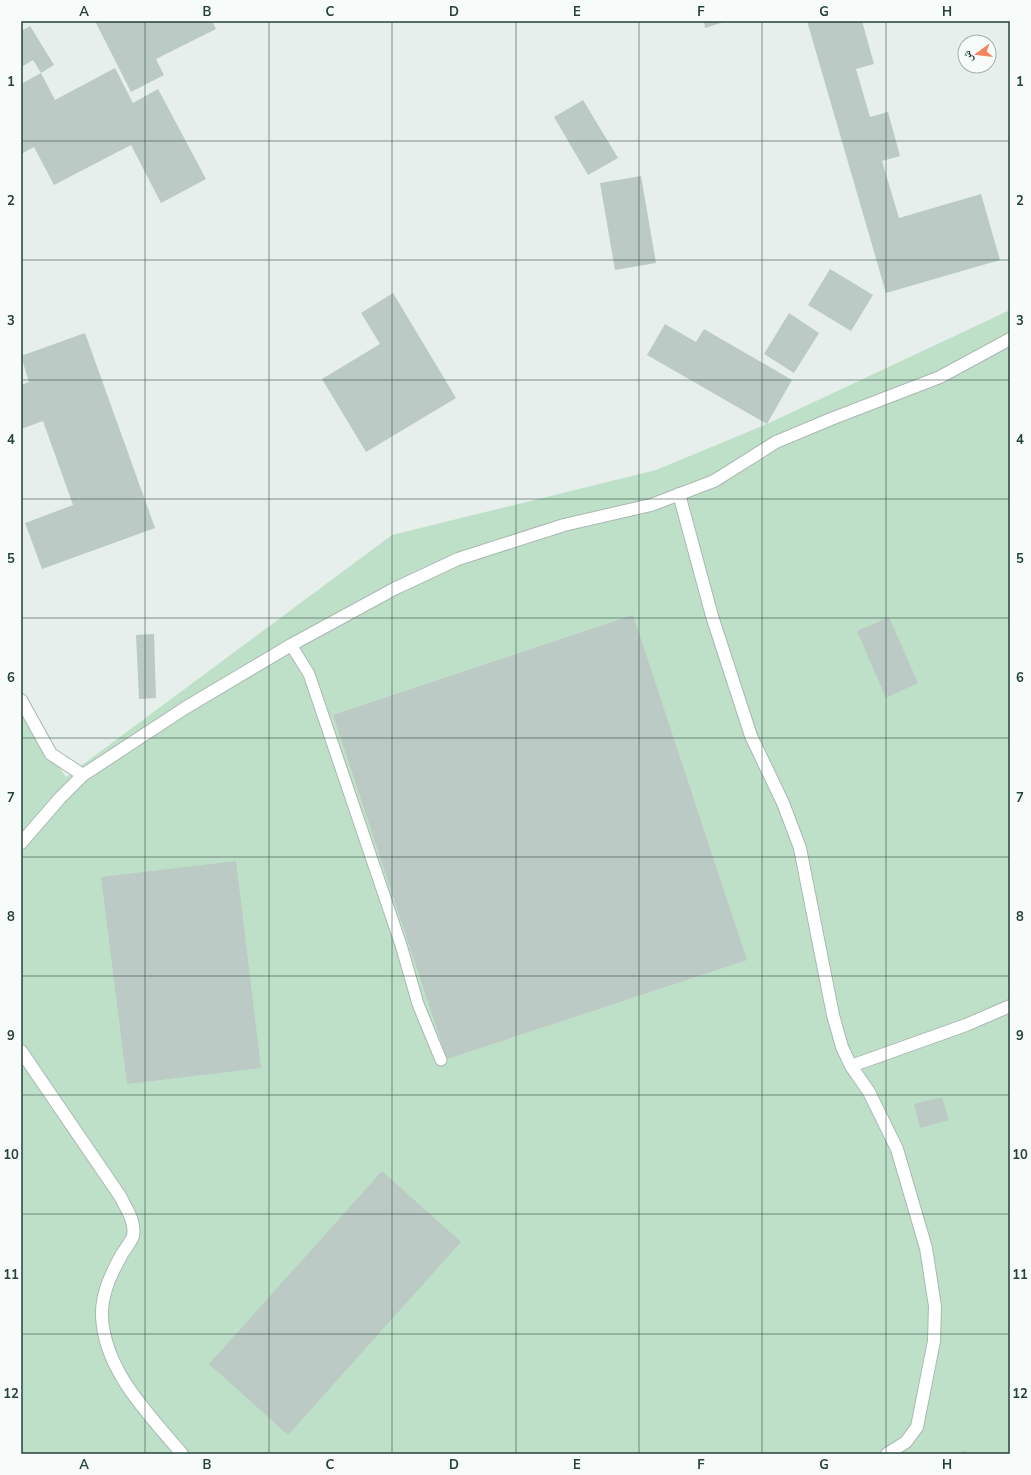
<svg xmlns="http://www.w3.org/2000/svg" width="1031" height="1475" viewBox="0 0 1031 1475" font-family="'Nunito Sans','Noto Naskh Arabic',sans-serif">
<rect width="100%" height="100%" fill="#e6efeb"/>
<path fill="#bfe0c8" d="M1010 310V1454H21V710L66 777 392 535 656 470 767 424Z"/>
<path fill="#bbcac4" d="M95 21H212L216 29 156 59 164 75 131 92Z
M704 21H727L705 28Z
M807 21H862L874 64 856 69 870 117 888 112 900 156 882 161 899 218 981 194 1000 260 886 293Z
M30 26 54 65 41 73 55 100 115 68 133 103 158 89 206 179 161 203 131 145 54 185 34 147 21 154V84L41 73 33 60 23 66 21 62V31Z
M583 100 618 158 588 175 554 117Z
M641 176 656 263 615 270 600 183Z
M830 269 873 295 851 331 808 305Z
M393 293 456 398 366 452 322 379 380 344 361 313Z
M789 313 819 333 794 373 764 354Z
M665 324 696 342 704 329 792 380 767 424 647 355Z
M85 333 155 528 42 569 25 523 73 505 43 421 21 429V385L29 382 21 356Z
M633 615 747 960 447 1059 333 715Z
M889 617 918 683 886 698 857 631Z
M154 634 156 698 139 699 136 635Z
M236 861 261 1068 127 1084 101 877Z
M942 1097 949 1120 920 1128 914 1104Z
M382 1171 461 1242 288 1435 209 1364Z
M966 1450 968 1454H956Z"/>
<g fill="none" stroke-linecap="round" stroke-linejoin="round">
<g stroke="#a8b8b2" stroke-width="13">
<path id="service" d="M291 645 309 674 401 945 418 1004 441 1060"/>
</g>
<g stroke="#a8b8b2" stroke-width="14">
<path id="minor" d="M679 494 712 616 751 736 783 803 800 848 833 1015 842 1047 851 1066 869 1092 897 1149 926 1248 935 1306 934 1341 917 1427 906 1442 887 1454
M21 700 51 754 83 775
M21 843 60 798 83 775 185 708 291 645 394 589 458 559 564 525 651 505 714 481 776 442 831 419 940 377 1010 339
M21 1051 120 1196C126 1208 136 1222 133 1236 131 1242 125 1249 122 1254 111 1274 101 1294 102 1317 105 1372 149 1414 182 1454
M851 1066 966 1025 1010 1006"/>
</g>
<use href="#service" stroke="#fff" stroke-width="11"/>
<use href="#minor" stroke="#fff" stroke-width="12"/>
</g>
<path fill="none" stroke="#24423a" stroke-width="1" stroke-opacity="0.55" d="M145 21V1454M269 21V1454M392 21V1454M516 21V1454M639 21V1454M762 21V1454M886 21V1454M21 141H1010M21 260H1010M21 380H1010M21 499H1010M21 618H1010M21 738H1010M21 857H1010M21 976H1010M21 1095H1010M21 1214H1010M21 1334H1010"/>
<rect width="1031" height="1475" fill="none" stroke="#f7fbf9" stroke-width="44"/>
<g transform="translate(977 54) rotate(255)"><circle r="19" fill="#f7fbf9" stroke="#a3b1ad"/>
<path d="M0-3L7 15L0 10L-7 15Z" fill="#f4845f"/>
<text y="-6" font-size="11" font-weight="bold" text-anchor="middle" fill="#24423a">ش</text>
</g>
<rect x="22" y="22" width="987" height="1431" fill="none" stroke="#24423a" stroke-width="1.5"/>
<g font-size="13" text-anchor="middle" font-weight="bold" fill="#24423a">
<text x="84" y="16">A</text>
<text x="207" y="16">B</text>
<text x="330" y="16">C</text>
<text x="454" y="16">D</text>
<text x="577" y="16">E</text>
<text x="701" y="16">F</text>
<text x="824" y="16">G</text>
<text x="947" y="16">H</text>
<text x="11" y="86">1</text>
<text x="1020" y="86">1</text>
<text x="11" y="205">2</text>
<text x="1020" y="205">2</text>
<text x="11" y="325">3</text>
<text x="1020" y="325">3</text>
<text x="11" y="444">4</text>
<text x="1020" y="444">4</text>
<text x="11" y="563">5</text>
<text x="1020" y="563">5</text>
<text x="11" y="682">6</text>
<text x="1020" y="682">6</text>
<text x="11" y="802">7</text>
<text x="1020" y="802">7</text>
<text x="11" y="921">8</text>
<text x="1020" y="921">8</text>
<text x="11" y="1040">9</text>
<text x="1020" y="1040">9</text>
<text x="11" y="1159">10</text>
<text x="1020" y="1159">10</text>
<text x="11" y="1279">11</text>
<text x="1020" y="1279">11</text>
<text x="11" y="1398">12</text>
<text x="1020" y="1398">12</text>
<text x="84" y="1469">A</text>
<text x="207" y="1469">B</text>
<text x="330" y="1469">C</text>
<text x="454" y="1469">D</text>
<text x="577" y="1469">E</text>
<text x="701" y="1469">F</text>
<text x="824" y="1469">G</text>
<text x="947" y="1469">H</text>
</g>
</svg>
